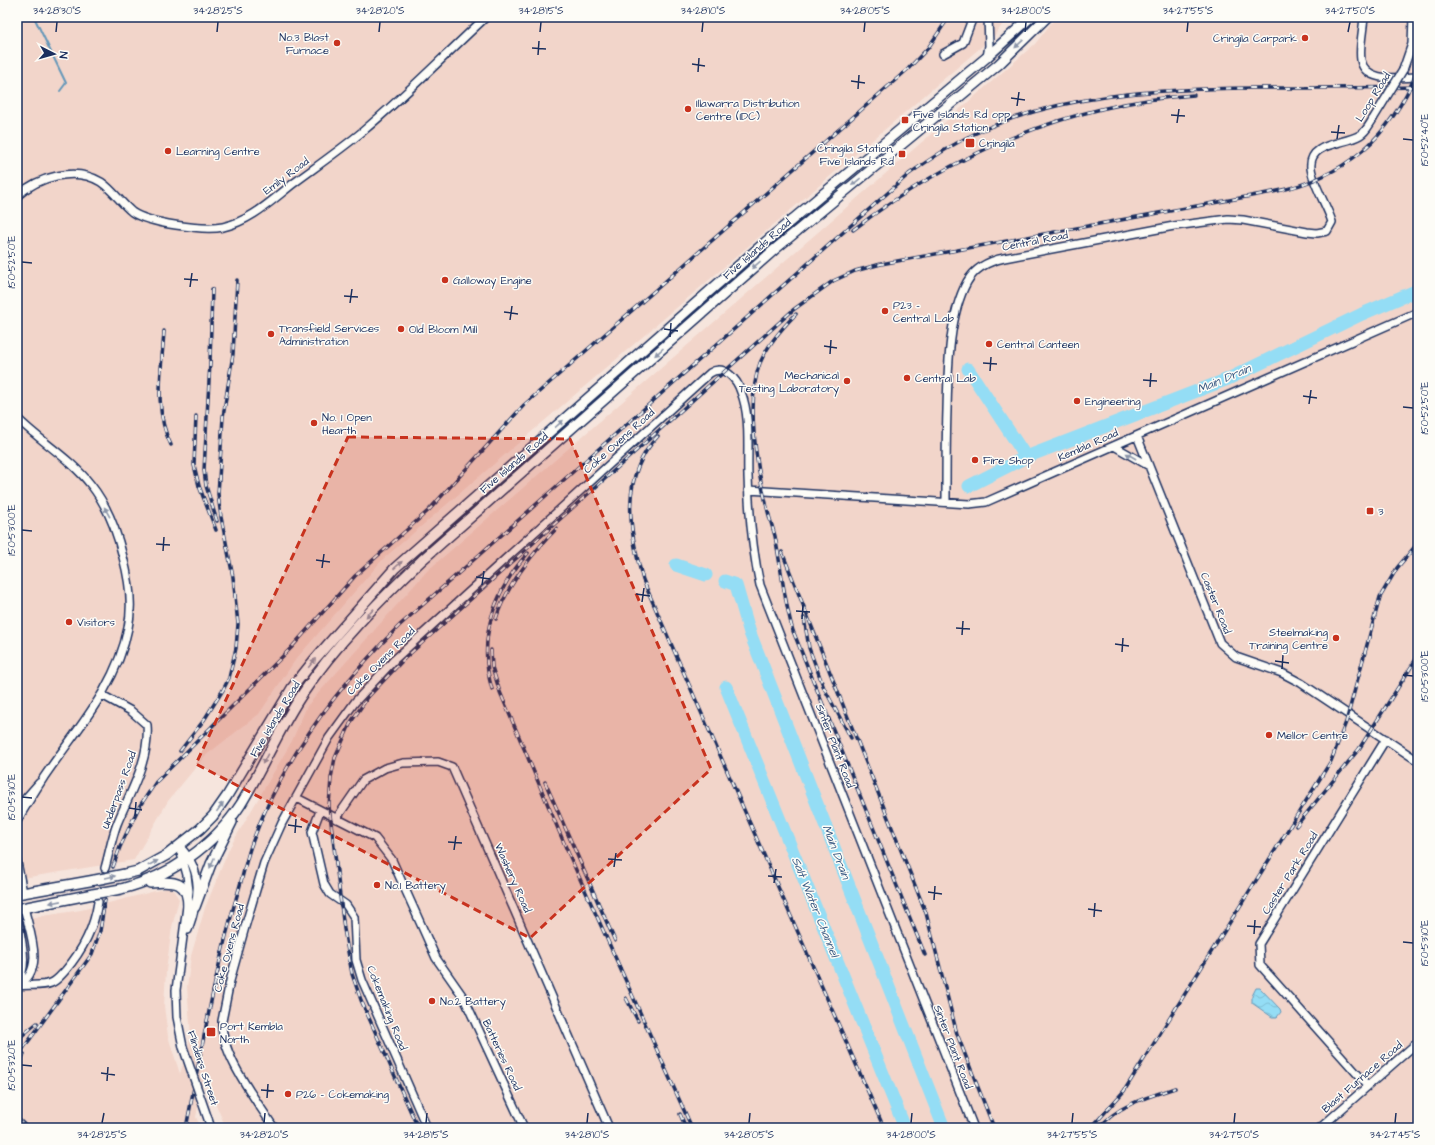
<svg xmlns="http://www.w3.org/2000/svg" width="1435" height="1145" viewBox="0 0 1435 1145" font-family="'Architects Daughter',sans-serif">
<defs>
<pattern id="water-waves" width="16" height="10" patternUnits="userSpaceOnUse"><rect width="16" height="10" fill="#94ddf5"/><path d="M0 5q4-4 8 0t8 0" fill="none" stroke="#7fbed4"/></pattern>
</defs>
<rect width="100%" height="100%" fill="#f6e5dd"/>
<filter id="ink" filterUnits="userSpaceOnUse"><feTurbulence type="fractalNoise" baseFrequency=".025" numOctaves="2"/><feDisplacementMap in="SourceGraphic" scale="8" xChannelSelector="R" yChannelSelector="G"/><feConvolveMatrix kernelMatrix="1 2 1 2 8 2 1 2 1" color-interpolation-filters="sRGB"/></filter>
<g filter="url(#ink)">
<path fill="#f2d5ca" d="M17 17H1008L994 36 383 559 296 659 259 714 205 756 168 801 134 860 17 879Z
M1056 17H1418V1128H226L204 1077 196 1117 201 1128H17V920L81 910 171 887 179 899 172 927 166 971 164 1006 168 1036 180 1074 191 1036 187 987 191 956 205 908 230 847 292 741 307 706 427 571 1035 44Z"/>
<path fill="url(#water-waves)" stroke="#6497b9" d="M1256 988H1260L1280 1009 1281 1012 1277 1017H1272L1252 1003V996Z"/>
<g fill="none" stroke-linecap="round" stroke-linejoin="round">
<path stroke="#6497b9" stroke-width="2" d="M34 17 66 83 60 91"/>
<path stroke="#94ddf5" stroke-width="13" d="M968 369 1026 457
M969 486 1026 457 1228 379 1362 314 1418 290
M676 565 706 575
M725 581 736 585 750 633 944 1128
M726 687 905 1128"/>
<path stroke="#cac1c4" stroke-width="7" stroke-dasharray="7 3.5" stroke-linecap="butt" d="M99 897 105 868"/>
<g stroke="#1b2f5e" stroke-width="10">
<path id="minor" d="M1364 17C1363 31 1359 47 1361 60 1365 84 1401 77 1418 77
M943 54 963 43 973 17
M987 57 989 46 988 17
M1403 70 1412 44 1413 17
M17 196C38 177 75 166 101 182 113 190 121 203 132 212 147 223 204 231 223 227 251 221 272 200 294 183 317 166 340 150 362 132 405 96 445 55 486 17
M17 418C41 442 70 458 91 485 107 505 117 532 123 557 129 579 133 605 128 628 117 686 76 730 44 777 35 791 25 807 17 821
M1137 436 1220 643 1236 657 1282 673 1301 683 1418 761
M1114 446 1149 466
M748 490 969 504 986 502 1418 312
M946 502C946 471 946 441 947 410 948 371 948 317 967 282 975 268 989 261 1004 258L1174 226 1228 219 1243 220 1307 232 1317 233 1327 231 1332 222C1327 205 1313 185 1311 168 1308 142 1344 145 1360 135 1366 132 1369 125 1373 119
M102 695 131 711 147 725C150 760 130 792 117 824 112 837 109 854 105 868
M297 798 375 838 392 860 436 958 464 998 524 1128
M17 808 39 783
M320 811 312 832 324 884 330 894 346 905 354 917 356 960 362 980 427 1128
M336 819 363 780 385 768 403 763 438 762 452 767 609 1128
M179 846 187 875 189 891 176 990 177 1017 183 1047
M180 847C204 872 199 899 188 930
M17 862 23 893
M17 915C20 937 30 964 17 984
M17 986C28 984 41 987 51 983 57 981 61 975 65 971 83 950 94 929 98 902
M17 986C47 971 29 931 24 907
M1368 1086 1260 965 1259 944 1386 739
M208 1119 211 1128
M17 1122 23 1128
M274 1128C256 1099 221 1056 222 1021L230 981 245 927 264 863 282 823 329 738 355 702 394 660 710 373C724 364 737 379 741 392 751 417 747 450 748 476 749 514 752 548 760 585L974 1128
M1320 1128 1418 1042"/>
</g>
<g stroke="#1b2f5e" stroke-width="12">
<path id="major" d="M125 874 138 871 167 855 200 829 213 816 227 796 292 688 315 659 395 568 762 245 987 57 1031 17
M150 883C175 881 189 880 188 910
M121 889C169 877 214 846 241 804 263 768 279 728 303 693 336 644 379 601 422 560L774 250 999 64 1047 17
M17 894 95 880
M195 907 211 864 232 822
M17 909 93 894"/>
</g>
<use href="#minor" stroke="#fdfcf7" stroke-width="7"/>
<use href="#major" stroke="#fdfcf7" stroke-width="9"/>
<g stroke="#1b2f5e" stroke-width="3.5">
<path id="rail" d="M853 230C951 154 1070 103 1194 95
M212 289 210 363 204 470 206 486 217 521
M796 314C782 328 768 344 760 363 746 400 756 465 766 503 768 514 772 525 775 536 781 567 784 600 793 631L925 955
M164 331C162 369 153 409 171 445
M196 416 194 465 199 486 216 530
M658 436C619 477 629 530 643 580L884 1128
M782 552 926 913 957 1034 994 1128
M804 618 809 648 824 688 851 738
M496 619C505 588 534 551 557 528
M491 650 492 667 500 692 567 850 692 1128
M492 689C477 639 494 591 528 553
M180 751 204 720 223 690 229 678 236 648 238 624 233 577 221 517 218 494 223 417 233 354 237 280
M545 782 615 941
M1296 826 1359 749 1418 656
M113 867 120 847 139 807 156 782 291 648 355 576 429 510 524 405 908 69 928 48 949 17
M626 998 638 1021
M17 1040 37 1023
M17 1057 92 954 100 931 105 900
M17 1067 24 1054
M680 1114 686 1128
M186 1128C202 1049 215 969 238 892 243 876 246 859 252 843 282 760 338 686 400 625L909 174C930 159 951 145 974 134 1061 93 1160 89 1255 88 1309 88 1364 88 1418 87
M418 1128 361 1000 352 974 344 929 329 806 331 778 335 758 351 722 368 697 404 659 793 310 833 281 855 271 881 264 1273 192C1345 178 1391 137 1418 69
M1091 1128 1124 1091 1331 761 1346 722 1380 597 1397 568 1418 543
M1099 1128C1118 1105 1147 1097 1175 1088"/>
</g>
<use href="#rail" stroke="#fdfcf7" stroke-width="2" stroke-dasharray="6" stroke-linecap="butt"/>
<g stroke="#1b2f5e" stroke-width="10" stroke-linecap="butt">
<path id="minor-bridge" d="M1373 119 1403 70
M183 1047 208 1119"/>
</g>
<g stroke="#1b2f5e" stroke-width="12" stroke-linecap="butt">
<path id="major-bridge" d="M95 880 125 874
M93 894 121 889"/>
</g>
<use href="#minor-bridge" stroke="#fdfcf7" stroke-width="7"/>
<use href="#major-bridge" stroke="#fdfcf7" stroke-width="9"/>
</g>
<defs><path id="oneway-solid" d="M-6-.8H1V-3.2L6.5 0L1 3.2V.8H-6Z"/></defs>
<g fill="#8c96aa">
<use href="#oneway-solid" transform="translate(1019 44) rotate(137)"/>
<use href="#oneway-solid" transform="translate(856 182) rotate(141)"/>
<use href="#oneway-solid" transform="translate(756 265) rotate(139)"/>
<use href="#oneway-solid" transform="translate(659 352) rotate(138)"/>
<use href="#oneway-solid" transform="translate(559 424) rotate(-42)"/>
<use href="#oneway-solid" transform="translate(1131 456) rotate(-150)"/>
<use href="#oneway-solid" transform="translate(107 512) rotate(-119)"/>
<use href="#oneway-solid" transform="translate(398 565) rotate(-42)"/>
<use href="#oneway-solid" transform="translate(370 613) rotate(133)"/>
<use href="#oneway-solid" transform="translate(312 663) rotate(-51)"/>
<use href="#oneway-solid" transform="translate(265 759) rotate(118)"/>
<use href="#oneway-solid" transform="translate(220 807) rotate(-54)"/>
<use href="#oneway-solid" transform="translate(153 863) rotate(-28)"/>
<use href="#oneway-solid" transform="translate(212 863) rotate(113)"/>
<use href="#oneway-solid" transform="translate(110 877) rotate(-12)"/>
<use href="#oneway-solid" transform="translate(55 902) rotate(169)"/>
</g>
</g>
<path fill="#c8321e" fill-opacity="0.2" stroke="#c8321e" stroke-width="3" stroke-dasharray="8 5" stroke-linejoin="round" d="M348 437 570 439 711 769 530 938 196 764Z"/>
<path fill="none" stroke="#1b2f5e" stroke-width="1.5" d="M56 32 57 22M217 32 218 22M379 32 380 22M540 32 541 22M702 32 703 22M864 32 865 22M1025 32 1026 22M1187 32 1188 22M1348 32 1350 22M532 48 546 49M538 55 539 41M692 64 705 66M698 72 699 58M851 81 865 83M858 89 859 75M1011 98 1025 100M1017 106 1019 92M1171 115 1185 116M1177 123 1179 109M1331 132 1345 133M1337 139 1339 125M1403 139 1413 140M22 262 32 263M184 279 198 280M190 287 192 273M344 296 358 297M350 303 352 289M504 312 518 314M510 320 512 306M664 329 678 331M670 337 671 323M824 346 837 348M830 354 831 340M983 363 997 364M990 371 991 357M1143 380 1157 381M1150 387 1151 373M1303 396 1317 398M1309 404 1311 390M1403 407 1413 408M22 530 32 531M156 544 170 545M163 551 164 537M316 560 330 562M322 568 324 554M476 577 490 579M482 585 484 571M636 594 650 596M642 602 644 588M796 611 810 612M802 619 803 605M956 628 970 629M962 635 963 621M1115 644 1129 646M1122 652 1123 638M1275 661 1289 663M1282 669 1283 655M1403 675 1413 676M22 797 32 798M129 808 142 810M135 816 136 802M288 825 302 827M295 833 296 819M448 842 462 843M454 850 456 836M608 859 622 860M614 867 616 853M768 876 782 877M774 883 776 869M928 892 942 894M934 900 935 886M1088 909 1102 911M1094 917 1095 903M1247 926 1261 927M1254 934 1255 920M1403 942 1413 943M22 1065 32 1066M101 1073 115 1075M107 1081 108 1067M261 1090 274 1091M267 1098 268 1084M102 1123 104 1113M264 1123 265 1113M426 1123 427 1113M587 1123 588 1113M749 1123 750 1113M911 1123 912 1113M1072 1123 1073 1113M1234 1123 1235 1113M1395 1123 1396 1113"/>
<g fill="#c8321e" stroke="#fdfcf7" stroke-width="1.5">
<circle cx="1305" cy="38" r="4"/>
<circle cx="337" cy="43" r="4"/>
<circle cx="688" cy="109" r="4"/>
<rect x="901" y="116" width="8" height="8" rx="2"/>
<rect x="965" y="138" width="10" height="10" rx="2"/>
<circle cx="168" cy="151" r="4"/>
<rect x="898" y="150" width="8" height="8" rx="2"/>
<circle cx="445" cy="280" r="4"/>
<circle cx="885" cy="311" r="4"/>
<circle cx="401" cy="329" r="4"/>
<circle cx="271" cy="334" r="4"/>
<circle cx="989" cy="344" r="4"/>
<circle cx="907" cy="378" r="4"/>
<circle cx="847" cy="381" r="4"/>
<circle cx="1077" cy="401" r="4"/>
<circle cx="314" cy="423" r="4"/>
<circle cx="975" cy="460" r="4"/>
<rect x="1366" y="507" width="8" height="8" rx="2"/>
<circle cx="69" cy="622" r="4"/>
<circle cx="1336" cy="638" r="4"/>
<circle cx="1269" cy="735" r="4"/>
<circle cx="377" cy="885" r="4"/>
<circle cx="432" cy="1001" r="4"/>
<rect x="206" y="1027" width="10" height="10" rx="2"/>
<circle cx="288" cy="1094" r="4"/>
</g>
<g text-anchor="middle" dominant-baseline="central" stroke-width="3" stroke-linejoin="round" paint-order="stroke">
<g font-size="11" fill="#1b2f5e" stroke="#fdfcf7" text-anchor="start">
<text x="329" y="37" text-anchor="end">No.3 Blast<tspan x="329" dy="13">Furnace</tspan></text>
<text x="1297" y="38" text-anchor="end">Cringila Carpark</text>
<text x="696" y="103">Illawarra Distribution<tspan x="696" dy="13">Centre (IDC)</tspan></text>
<text x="913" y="114">Five Islands Rd opp<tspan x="913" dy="13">Cringila Station</tspan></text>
<text x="979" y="143">Cringila</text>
<text x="894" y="148" text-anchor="end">Cringila Station,<tspan x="894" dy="13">Five Islands Rd</tspan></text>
<text x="176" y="151">Learning Centre</text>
<text x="453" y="280">Galloway Engine</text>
<text x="893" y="305">P23 -<tspan x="893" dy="13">Central Lab</tspan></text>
<text x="279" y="328">Transfield Services<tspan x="279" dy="13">Administration</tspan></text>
<text x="409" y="329">Old Bloom Mill</text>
<text x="997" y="344">Central Canteen</text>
<text x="839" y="375" text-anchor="end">Mechanical<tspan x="839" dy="13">Testing Laboratory</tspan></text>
<text x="915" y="378">Central Lab</text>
<text x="1085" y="401">Engineering</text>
<text x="322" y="417">No. 1 Open<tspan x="322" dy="13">Hearth</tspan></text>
<text x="983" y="460">Fire Shop</text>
<text x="1378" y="511">3</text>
<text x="77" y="622">Visitors</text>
<text x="1328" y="632" text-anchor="end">Steelmaking<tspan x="1328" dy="13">Training Centre</tspan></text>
<text x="1277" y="735">Mellor Centre</text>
<text x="385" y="885">No.1 Battery</text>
<text x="440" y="1001">No.2 Battery</text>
<text x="220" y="1026">Port Kembla<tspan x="220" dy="13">North</tspan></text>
<text x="296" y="1094">P26 - Cokemaking</text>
</g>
<g font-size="11" fill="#1b2f5e" stroke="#fdfcf7">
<text transform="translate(1373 97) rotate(-58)">Loop Road</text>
<text transform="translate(286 176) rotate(-37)">Emily Road</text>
<text transform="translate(1035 241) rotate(-11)">Central Road</text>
<text transform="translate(757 249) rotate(-41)">Five Islands Road</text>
<text transform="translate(619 441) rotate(-42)">Coke Ovens Road</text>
<text transform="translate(1088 445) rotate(-24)">Kembla Road</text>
<text transform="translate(514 463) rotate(-41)">Five Islands Road</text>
<text transform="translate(1216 603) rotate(68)">Caster Road</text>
<text transform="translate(381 661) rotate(-45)">Coke Ovens Road</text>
<text transform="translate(275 719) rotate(-59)">Five Islands Road</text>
<text transform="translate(835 746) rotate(69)">Sinter Plant Road</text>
<text transform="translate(119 790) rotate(-70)">Underpass Road</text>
<text transform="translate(1290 873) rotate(-58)">Caster Park Road</text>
<text transform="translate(513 878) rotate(66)">Washery Road</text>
<text transform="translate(229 948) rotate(-75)">Coke Ovens Road</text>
<text transform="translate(387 1008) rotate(68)">Cokemaking Road</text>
<text transform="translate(953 1047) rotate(69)">Sinter Plant Road</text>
<text transform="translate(502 1055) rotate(65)">Batteries Road</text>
<text transform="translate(203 1068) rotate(72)">Flinders Street</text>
<text transform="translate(1362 1077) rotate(-41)">Blast Furnace Road</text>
</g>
<g font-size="12" font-style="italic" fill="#395a84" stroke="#fdfcf7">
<text transform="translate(1224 379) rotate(-23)">Main Drain</text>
<text transform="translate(836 852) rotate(69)">Main Drain</text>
<text transform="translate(815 907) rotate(68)">Salt Water Channel</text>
</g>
</g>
<rect width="1435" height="1145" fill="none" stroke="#fdfcf7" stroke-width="44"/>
<g transform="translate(54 54) rotate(96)" stroke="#fdfcf7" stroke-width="3" paint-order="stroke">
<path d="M0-3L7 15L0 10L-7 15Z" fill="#1b2f5e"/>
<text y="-6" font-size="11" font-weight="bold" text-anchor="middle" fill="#1b2f5e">N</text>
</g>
<rect x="22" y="22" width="1391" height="1101" fill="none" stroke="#1b2f5e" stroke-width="1.5"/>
<g font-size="10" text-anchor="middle" fill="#1b2f5e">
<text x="57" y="14">34°28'30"S</text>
<text x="218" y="14">34°28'25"S</text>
<text x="380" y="14">34°28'20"S</text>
<text x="541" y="14">34°28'15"S</text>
<text x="703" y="14">34°28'10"S</text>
<text x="865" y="14">34°28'05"S</text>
<text x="1026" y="14">34°28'00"S</text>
<text x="1188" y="14">34°27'55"S</text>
<text x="1350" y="14">34°27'50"S</text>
<text transform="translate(1424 140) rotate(-90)" y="4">150°52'40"E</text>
<text transform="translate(11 262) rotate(-90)" y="4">150°52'50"E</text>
<text transform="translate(1424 408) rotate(-90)" y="4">150°52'50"E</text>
<text transform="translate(11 530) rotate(-90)" y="4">150°53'00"E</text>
<text transform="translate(1424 676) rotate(-90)" y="4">150°53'00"E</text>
<text transform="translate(11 797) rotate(-90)" y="4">150°53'10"E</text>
<text transform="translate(1424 943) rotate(-90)" y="4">150°53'10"E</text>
<text transform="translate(11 1065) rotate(-90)" y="4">150°53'20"E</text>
<text x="102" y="1138">34°28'25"S</text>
<text x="264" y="1138">34°28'20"S</text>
<text x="426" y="1138">34°28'15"S</text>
<text x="587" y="1138">34°28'10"S</text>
<text x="749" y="1138">34°28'05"S</text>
<text x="911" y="1138">34°28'00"S</text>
<text x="1072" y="1138">34°27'55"S</text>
<text x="1234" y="1138">34°27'50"S</text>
<text x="1395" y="1138">34°27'45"S</text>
</g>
</svg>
